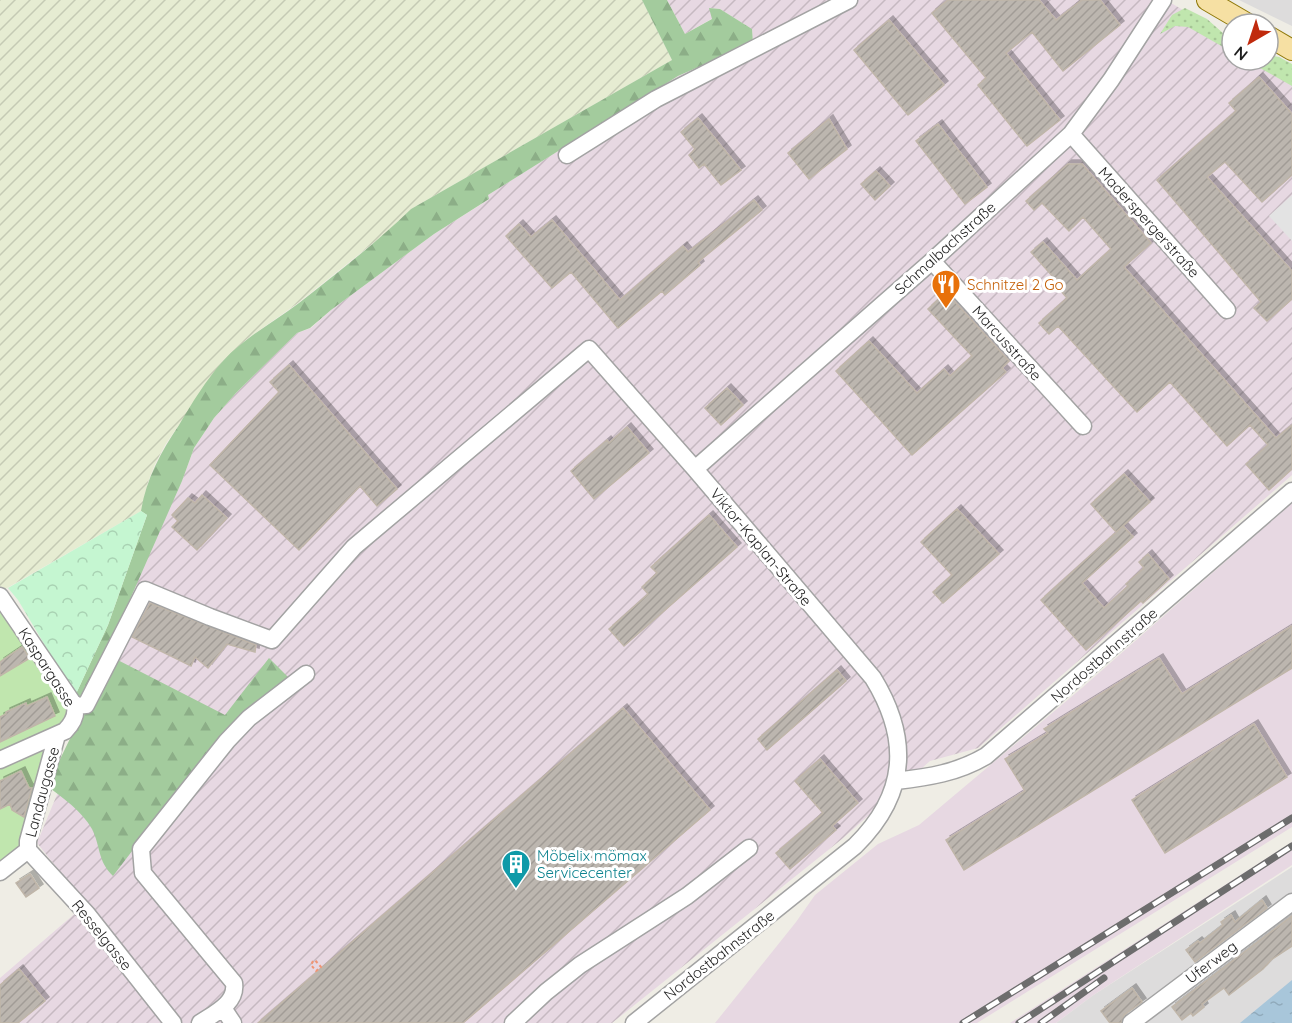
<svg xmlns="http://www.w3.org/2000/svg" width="1292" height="1023" viewBox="0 0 1292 1023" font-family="Quicksand,sans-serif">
<defs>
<pattern id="industrial-furrows" width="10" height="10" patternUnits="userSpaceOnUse" patternTransform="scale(1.5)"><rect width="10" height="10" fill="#e7d8e2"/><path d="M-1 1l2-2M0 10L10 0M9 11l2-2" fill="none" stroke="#c6b9c1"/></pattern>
<pattern id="farmland-furrows" width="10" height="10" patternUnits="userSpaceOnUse" patternTransform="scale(1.5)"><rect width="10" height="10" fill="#e6ecd2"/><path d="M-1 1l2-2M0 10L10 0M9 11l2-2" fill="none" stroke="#c5cab4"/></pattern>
<pattern id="grass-dots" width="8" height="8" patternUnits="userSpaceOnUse" patternTransform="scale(1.5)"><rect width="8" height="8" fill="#c0e6ae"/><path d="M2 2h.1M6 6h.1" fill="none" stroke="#a5c595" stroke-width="1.8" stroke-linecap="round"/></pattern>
<pattern id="forest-firs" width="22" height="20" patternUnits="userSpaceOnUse" patternTransform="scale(1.5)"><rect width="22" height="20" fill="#a3cb9d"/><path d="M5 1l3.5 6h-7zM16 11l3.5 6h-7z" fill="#8cae87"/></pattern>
<pattern id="park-crowns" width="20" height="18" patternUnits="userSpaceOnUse" patternTransform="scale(1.5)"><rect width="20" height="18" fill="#c5f6d1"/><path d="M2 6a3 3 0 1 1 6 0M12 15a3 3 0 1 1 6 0" fill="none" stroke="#a9d2b3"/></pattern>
<pattern id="water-ripples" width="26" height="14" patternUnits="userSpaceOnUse" patternTransform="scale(1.5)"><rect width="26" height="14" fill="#a8c6da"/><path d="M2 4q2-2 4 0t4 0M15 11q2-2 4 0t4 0" fill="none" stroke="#90aabb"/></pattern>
<pattern id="building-hatch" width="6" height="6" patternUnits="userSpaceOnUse" patternTransform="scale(1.5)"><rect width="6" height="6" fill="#bcb6af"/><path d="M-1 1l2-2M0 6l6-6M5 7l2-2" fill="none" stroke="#a19c96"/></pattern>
<filter id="shadow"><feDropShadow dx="4" dy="-4" stdDeviation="0" flood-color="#0004"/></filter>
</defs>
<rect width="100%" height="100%" fill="#efede5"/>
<path fill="#dddcdc" d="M1239 0H1292V26Z
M1292 867V1023H1056L1092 996Z"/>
<path fill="url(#industrial-furrows)" d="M667 0H1166L1232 39V60H1268L1292 72V475L978 748 930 761 842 839 612 1023H0V978L86 904 37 843 113 659 102 652 182 481 194 448 214 418 236 393 297 333 311 328 331 310 434 234 488 200V195L678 76 753 43 752 29 720 9 710 8 713 18 685 34Z"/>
<path fill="#e7d8e2" d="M1292 503V827L977 1023H715L796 922 815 895 878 844 919 825 1083 687Z
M1292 842V865L1092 996 1056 1023H1010Z"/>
<path fill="url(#farmland-furrows)" d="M0 0H642L672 60 411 209 387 232 298 303 247 339 223 361 165 445 155 464 148 482 141 511 0 592Z"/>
<path fill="url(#grass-dots)" d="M1185 8 1207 19 1232 41V52L1188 27 1175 26 1160 34 1172 15Z
M1268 55 1279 57 1292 64V86L1246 60H1268Z"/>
<path fill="url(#forest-firs)" d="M642 0H667L685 34 712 19 709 8 720 9 752 29 753 43 678 76 488 195 489 199 434 234 331 310 310 328 297 333 236 393 214 418 194 448 182 481 106 654 225 715 269 658 289 678 217 740 113 876C97 860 101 847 92 829 82 811 63 798 47 786L81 716 75 696 108 625 147 515 141 511C146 479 161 452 179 425 192 403 206 380 223 361 245 337 274 322 299 303 337 273 376 243 411 209L672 60Z"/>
<path fill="url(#park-crowns)" d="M141 511 147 515 108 625 75 696 18 600 8 588Z"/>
<path fill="#c0e6ae" d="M0 596 75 706 28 841 0 872Z"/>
<path fill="#e3e3e3" d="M1292 195V241L1269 216Z"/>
<path fill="url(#water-ripples)" d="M1292 980V1023H1240Z"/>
<path fill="url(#building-hatch)" stroke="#c0b6a9" stroke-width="1.5" filter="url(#shadow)" d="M948 0H1039L1056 20 1082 0H1100L1120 25 1063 71 1032 32 1006 53 1060 120 1027 146 978 85 986 78 932 13Z
M889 20 944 85 908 115 854 50Z
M1259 77 1292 114V175L1262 202 1225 162 1207 177 1292 271V299L1267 321 1254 308 1261 302 1157 180 1236 111 1229 103Z
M698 118 741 170 721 185 704 164 699 168 689 155 695 149 681 132Z
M829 119 847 149 809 179 788 153Z
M938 124 987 187 965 204 916 141Z
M1068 164H1082L1151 243 1124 267 1276 438 1292 425V469L1269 490 1246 464 1268 445 1250 425 1227 446 1170 382 1137 412 1058 326 1049 334 1039 323 1067 298 1052 281 1054 278 1031 252 1043 242 1077 280 1111 249 1083 217 1069 231 1042 203 1034 210 1026 201Z
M876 171 890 186 875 200 861 184Z
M754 200 762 210 698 262 700 265 665 295 662 291 618 328 571 272 552 288 506 236 519 224 531 237 552 220 620 300 683 246 688 252Z
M946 292 1009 361 1002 368 1006 372 912 455 836 371 869 341 917 393 944 369 950 376 972 356 928 309Z
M289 365 397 489 377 506 360 486 299 550 210 465 279 392 270 382Z
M727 388 743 405 721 425 705 408Z
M627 427 649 453 594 499 571 471 607 440 609 443Z
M1124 474 1150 502 1116 532 1091 504Z
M202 495 227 518 197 550 172 527 178 521 172 515 188 498 195 503Z
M957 509 999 554 943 603 933 592 952 575 921 542Z
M709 515 737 547 624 646 609 629 648 594 642 587 657 573 651 567Z
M1123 526 1133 537 1082 583 1104 608 1128 586 1126 584 1144 568 1139 562 1148 554 1169 579 1143 603 1141 601 1086 650 1041 600Z
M150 603 256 645 255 652 227 644 208 668 195 657 191 666 132 637Z
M1292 626V668L964 870 946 840 1025 791 1005 759 1048 733 1044 729 1159 658 1182 694Z
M22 647 30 658 0 676V662Z
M837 670 846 681 767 750 758 739Z
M47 697 55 716 0 742V717L6 714V712L26 703 27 706Z
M623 708 710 810 463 1023H258Z
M1254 724 1287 777 1165 853 1132 800Z
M820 759 858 803 832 826 836 830 790 869 776 853 823 813 795 781Z
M21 771 29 788H32L24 817 12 810 10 804 0 809V781Z
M30 874 39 888 26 897 16 883Z
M1262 900 1267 908 1195 962 1186 950 1198 941 1200 943 1223 925 1221 922 1231 915 1235 922Z
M1292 916V946L1271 960 1263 969 1229 995 1224 988 1202 1004 1204 1007 1193 1016 1191 1013 1182 1020 1172 1007Z
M19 969 45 1001 18 1023H0V985Z
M1132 988 1142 1002 1124 1015 1121 1023H1110L1101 1011Z"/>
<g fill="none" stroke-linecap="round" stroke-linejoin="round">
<g stroke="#a3a3a3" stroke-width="19">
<path id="minor" d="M1071 134 1227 310
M567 155 656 99 849 0
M932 261 1083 426
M695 469 932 261 1071 134 1111 80 1163 0
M0 596 75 706C77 716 72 724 65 731L0 760
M75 706 86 705 145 590 210 617 272 640 354 547 589 349 695 469 873 678C911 740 907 795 855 846L634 1023
M896 781C929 777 957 773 986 756L1292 491
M28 850 87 914 173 1023
M0 872 28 850V841L57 735
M223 1008 233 1023
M200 1023C215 1013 237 1003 234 983L143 873 141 849 227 741 249 718 306 674
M513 1023 546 992 580 965 687 896 749 848
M1131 1023 1292 902"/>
</g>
<g stroke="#907909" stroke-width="22">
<path id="major" d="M1207 0 1248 24
M1268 36 1292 50"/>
</g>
<path stroke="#f19574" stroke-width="2" stroke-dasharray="3 3" stroke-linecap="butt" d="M313 961 311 965 316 971 321 967 314 959"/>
<use href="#minor" stroke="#fff" stroke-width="16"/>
<use href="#major" stroke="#f6e0a3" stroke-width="20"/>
<g stroke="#6d6d6d" stroke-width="7">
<path id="rail" d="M963 1023 1292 818
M1019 1023 1292 846
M1041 1023 1104 978"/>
</g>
<use href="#rail" stroke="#fff" stroke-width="4.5" stroke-dasharray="14" stroke-linecap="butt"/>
</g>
<defs>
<g id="restaurant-pin" transform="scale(1.5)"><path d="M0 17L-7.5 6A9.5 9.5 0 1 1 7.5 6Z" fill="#e8710a" stroke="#fff"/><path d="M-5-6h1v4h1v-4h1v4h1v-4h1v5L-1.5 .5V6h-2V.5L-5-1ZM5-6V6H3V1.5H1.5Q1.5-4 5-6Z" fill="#fff"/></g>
<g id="building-pin" transform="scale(1.5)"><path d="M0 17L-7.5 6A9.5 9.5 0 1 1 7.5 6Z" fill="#0f9aa8" stroke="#fff"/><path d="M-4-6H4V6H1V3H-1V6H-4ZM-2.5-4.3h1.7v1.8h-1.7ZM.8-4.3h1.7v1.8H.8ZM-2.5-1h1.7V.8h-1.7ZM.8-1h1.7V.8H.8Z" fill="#fff"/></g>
</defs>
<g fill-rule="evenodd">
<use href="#restaurant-pin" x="946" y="284"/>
<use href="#building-pin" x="516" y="864"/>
</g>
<g text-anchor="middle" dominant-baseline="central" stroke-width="6" stroke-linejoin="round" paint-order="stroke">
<g font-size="15" fill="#1f1f1f" stroke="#fff">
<text transform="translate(1149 222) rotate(48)">Maderspergerstraße</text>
<text transform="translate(945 248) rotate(-42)">Schmalbachstraße</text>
<text transform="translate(1007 343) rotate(48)">Marcusstraße</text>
<text transform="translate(761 547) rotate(50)">Viktor-Kaplan-Straße</text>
<text transform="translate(1104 655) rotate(-41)">Nordostbahnstraße</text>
<text transform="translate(47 667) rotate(57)">Kaspargasse</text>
<text transform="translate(42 792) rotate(-75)">Landaugasse</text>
<text transform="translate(102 935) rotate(51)">Resselgasse</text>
<text transform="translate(719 955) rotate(-38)">Nordostbahnstraße</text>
<text transform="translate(1211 962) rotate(-37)">Uferweg</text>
</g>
<g font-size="15" fill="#c56008" stroke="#fff" text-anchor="start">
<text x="967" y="284">Schnitzel 2 Go</text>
</g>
<g font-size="15" fill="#0d838f" stroke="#fff" text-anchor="start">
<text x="537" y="855">Möbelix mömax<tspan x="537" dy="17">Servicecenter</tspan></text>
</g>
</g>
<g transform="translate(1250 42) rotate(219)"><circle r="28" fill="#ffffff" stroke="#a5a5a5" stroke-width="1.5"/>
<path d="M0-4.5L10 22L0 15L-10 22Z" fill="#c02a0d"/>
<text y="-9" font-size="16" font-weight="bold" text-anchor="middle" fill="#1f1f1f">N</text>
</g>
</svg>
